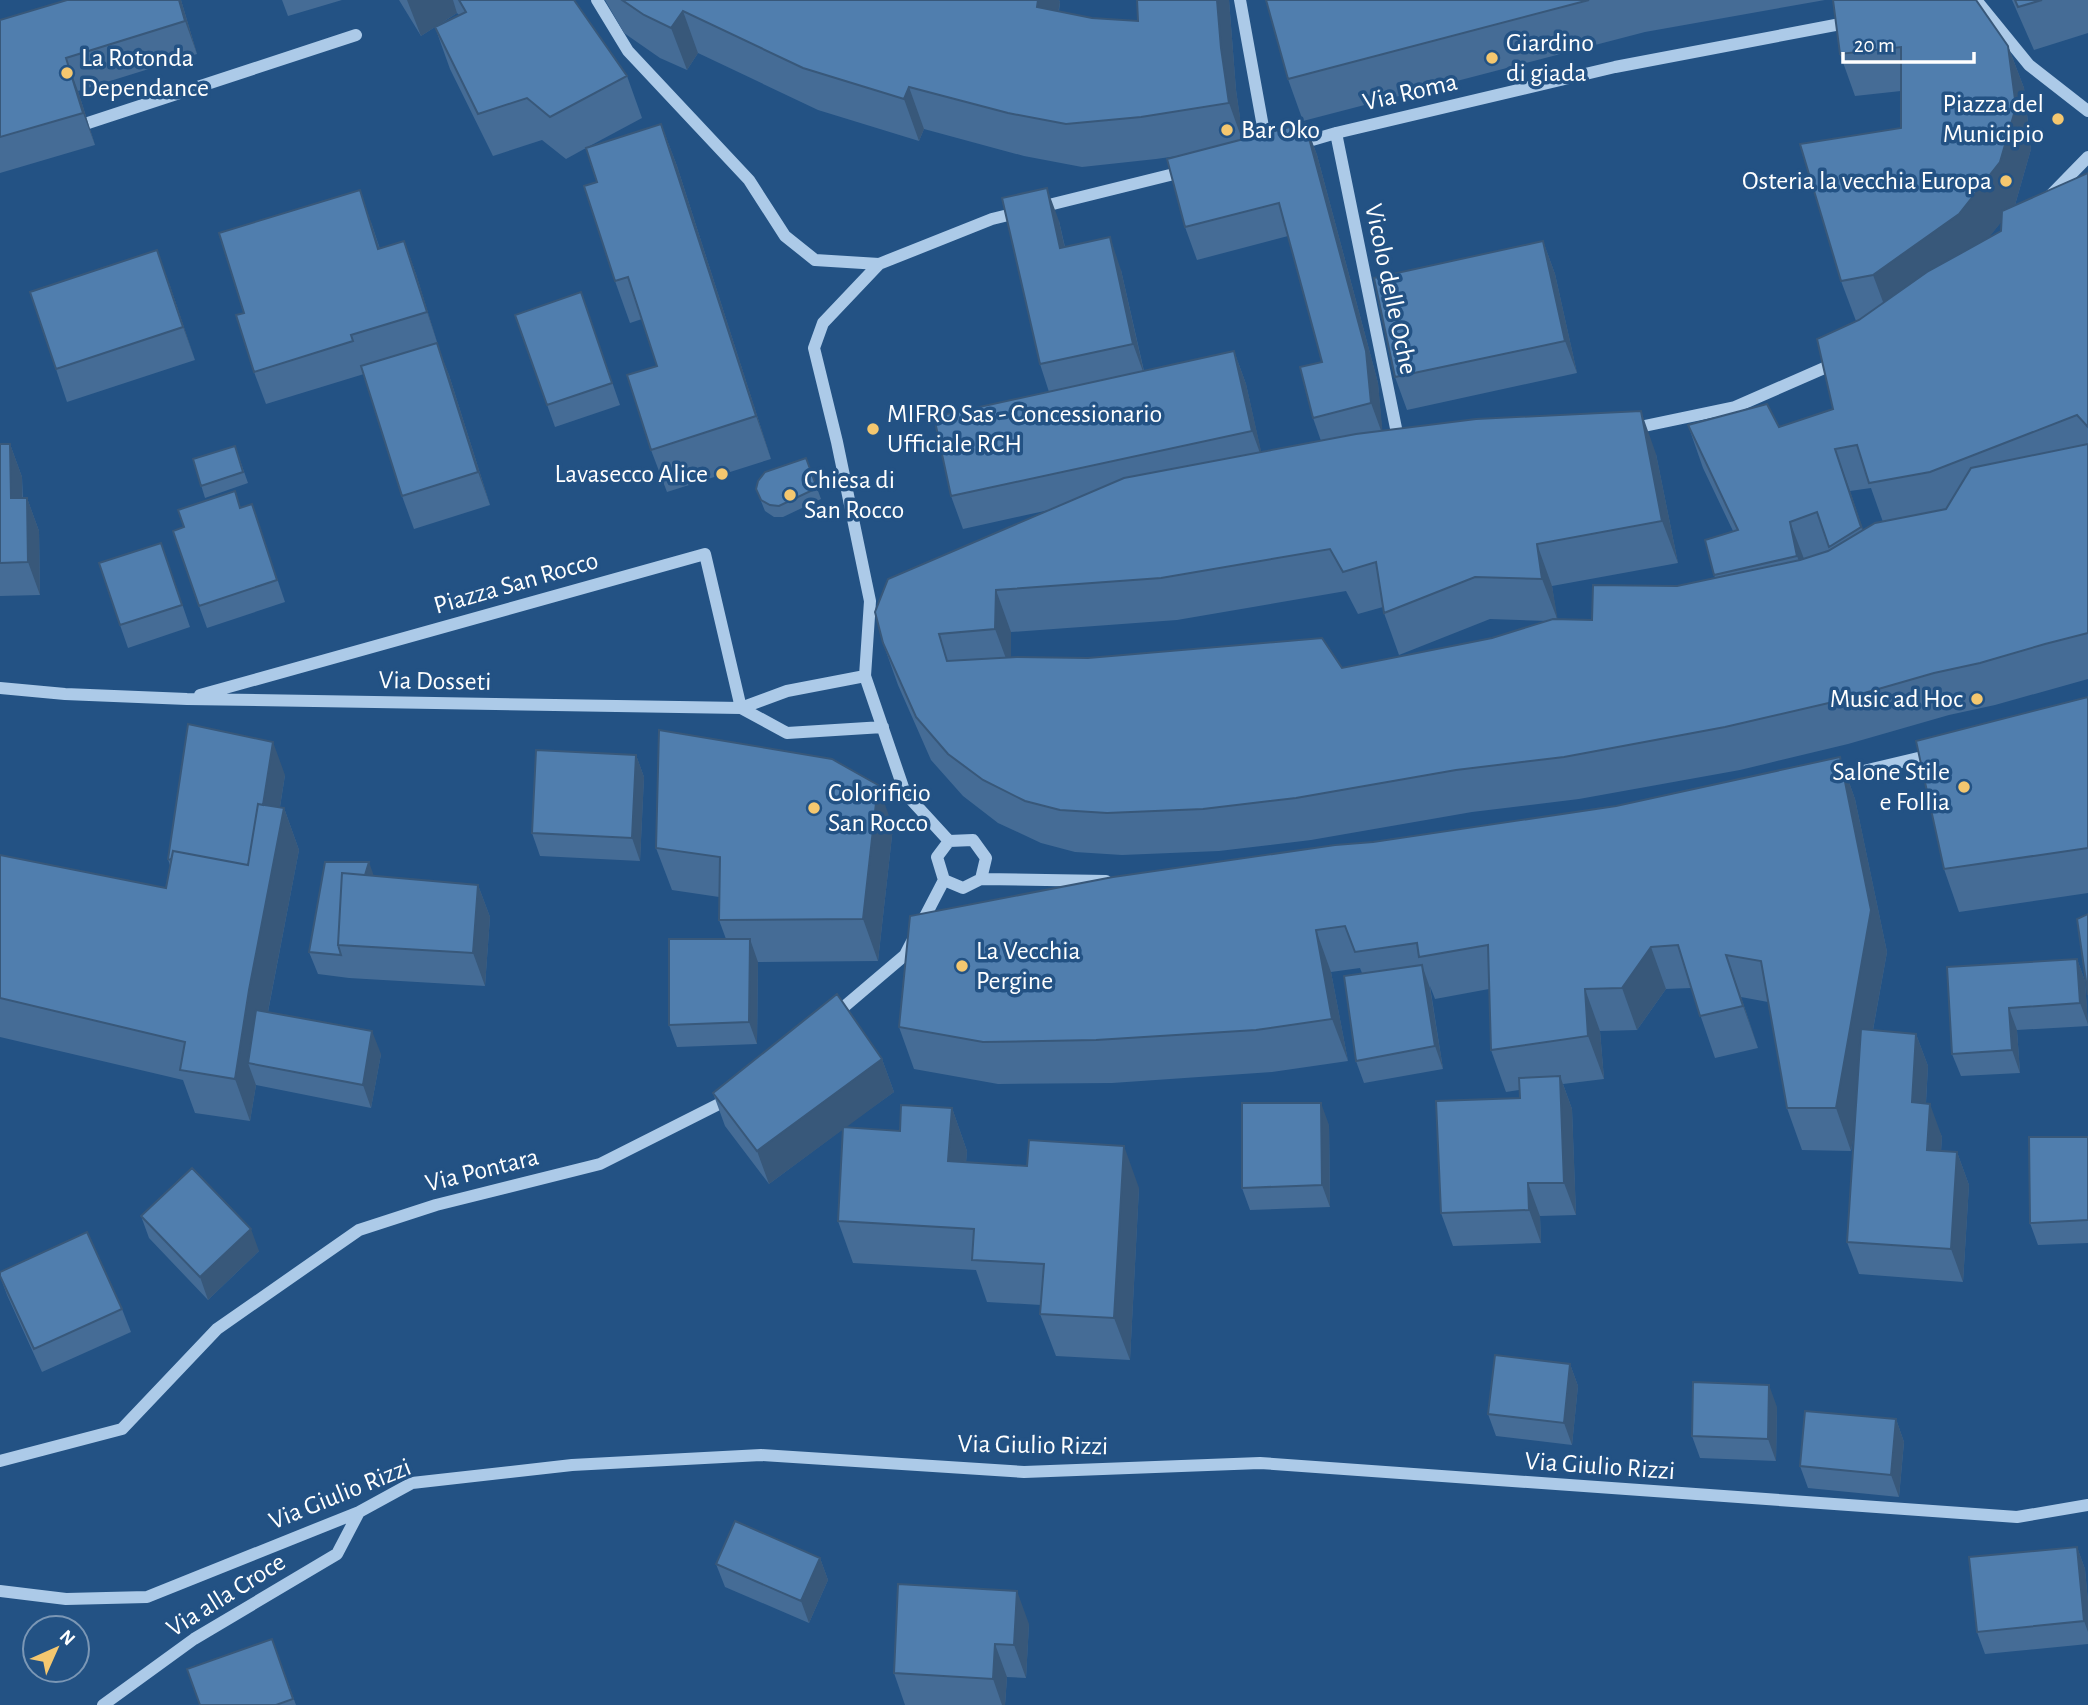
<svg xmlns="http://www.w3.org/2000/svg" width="2088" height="1705" viewBox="0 0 2088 1705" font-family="'Alegreya Sans',sans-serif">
<rect width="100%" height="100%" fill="#235284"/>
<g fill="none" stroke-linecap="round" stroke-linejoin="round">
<path stroke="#accae8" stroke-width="12" d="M597 0 628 51 749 180 785 236 815 260 879 264
M1240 0 1267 149
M1976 0 2029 65 2088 111
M88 123 356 35
M1336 133 1399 443
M1295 145 1336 133 1615 67 1851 22
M2049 197 2088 157
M1630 429 1735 407 1838 362
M0 688 65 694 187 699 741 708 787 691 865 676
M200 695 705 554 741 708
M741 708 787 733 883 727
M1830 779 1935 754
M973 840 986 858 981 879 963 888 944 880 937 857 949 841Z
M949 841 905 793 865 676 870 601 837 442 814 348 823 323 879 264 992 219 1186 171
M981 879 1106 881
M832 1017 905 955 944 880
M0 1461 122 1429 217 1329 359 1230 436 1205 600 1164 719 1104 729 1097
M0 1591 66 1599 147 1597 359 1512 412 1483 572 1465 761 1455 1024 1472 1260 1463 2017 1517 2088 1505
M103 1705 194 1639 337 1554 359 1512"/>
</g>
<path fill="#456c96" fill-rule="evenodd" d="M67 0H181L197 54 78 91 95 145 0 173V20Z
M282 0H342L288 16Z
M399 0H574L627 76 642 118 586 148 661 124 677 166 771 459 667 492 651 450 657 366 642 319 630 323 615 281 597 182 586 148 566 159 542 140 493 156 450 69 435 27 421 36ZM457 13 459 15 437 26Z
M605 0H1059L1060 2 1059 11 1092 18 1138 21 1137 0H1229L1236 90 1243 139 1305 123 1317 155 1378 383 1382 431 1656 454 1678 563 1552 586 1557 619 1592 620 1677 586 1715 578 1705 540 1733 531 1703 468 1688 425 1779 427 1833 409 1856 321 1841 281 1901 128V91L1855 96 1840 54 1833 0 2008 46 2024 88 2031 149 2015 205 2088 173V679L1995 705 1949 715 1848 744 1740 770 1579 799 1472 812 1311 840 1219 851 1122 855 1075 852 1041 843 998 823 963 796 931 760 898 685 883 643 1049 510 963 529 951 496 1049 392 1040 364 1059 221 1065 247 1121 270 1144 371 1234 351 1246 384 1261 452 1321 441 1313 418 1322 362 1288 236 1197 260 1185 227 1184 155 1156 159 1082 167 1024 156 924 129 919 141 818 110 698 53 687 70 660 58 624 33ZM2001 222V231L1988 238ZM1871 488 1883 522 1863 530 1850 491ZM1346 591 1358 614 1383 607 1384 613 1399 655 1490 619 1548 621 1492 638 1342 668 1011 658V632L1177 620Z
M1266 0H1825L1645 32 1303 121 1288 79Z
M2012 0H2088V33L2034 50Z
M371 222 380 249 404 241 416 274 438 345H437L449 375 490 505 414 529 402 496 364 374 266 404 254 372 244 313Z
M1543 241 1555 274 1577 373 1407 410 1395 377Z
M169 283 195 360 67 402 56 369Z
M581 292 620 405 555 427 515 315Z
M0 444H10L22 477 23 498H27L39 531 40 595 0 596Z
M235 446 248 483 205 498 193 459Z
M806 458 821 499 783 517H774L765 511 756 489Z
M252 504 285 602 207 628 199 606 241 508Z
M161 543 190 627 128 648 120 625Z
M2088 697V893L1959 912 1944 869Z
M636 755 644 777 640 861 540 856 532 833Z
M1840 757 1855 799 1887 952 1873 1030 1916 1034 1928 1066 1926 1103 1942 1137 1941 1151 1957 1152 1969 1185 1963 1282 1859 1274 1847 1242 1854 1136 1851 1151 1802 1150 1787 1108 1768 1002 1741 997 1758 1048 1715 1058 1691 988 1666 989 1637 1030 1600 1031 1604 1079 1563 1084 1572 1109 1576 1215 1540 1216 1541 1243 1453 1246 1441 1213 1520 1098 1519 1090 1506 1092 1491 1050 1489 989 1435 999 1430 986 1443 1069 1364 1083 1356 1061 1362 973 1360 968 1331 972 1348 1061 1272 1072 1112 1083 998 1084 914 1069 899 1027 1373 842 1616 806Z
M285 775 280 807 284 808 299 850 268 1012 381 1054 371 1108 256 1085 250 1121 195 1113 183 1080 0 1037V855L166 888 170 866 168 859Z
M893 827 878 961 758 962 757 1044 677 1047 669 1025 726 939 719 920V897L672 890 656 848Z
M374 876 478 885 490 917 485 986 349 978 318 974 309 952Z
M2077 959 2085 981 2088 1026 2017 1030 2020 1073 1961 1076 1952 1054 1947 967Z
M882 1059 894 1092 845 1127 900 1131 952 1108 967 1151 966 1162 1139 1188 1130 1360 1056 1356 1040 1314 1041 1305 987 1302 976 1270 853 1263 838 1221 843 1129 769 1184 725 1126 713 1093Z
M1329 1125 1330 1207 1250 1210 1242 1188Z
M2088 1137V1243L2038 1245 2030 1223Z
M141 1216 259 1251 208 1300 149 1238Z
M0 1276 122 1309 131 1332 42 1372 7 1295Z
M1570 1364 1578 1386 1572 1445 1496 1436 1488 1414Z
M1777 1407 1776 1461 1700 1458 1692 1436Z
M1896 1419 1904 1442 1899 1497 1808 1488 1800 1466Z
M2077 1547 2085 1569 2088 1602V1644L1985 1654 1977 1632Z
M820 1558 828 1580 809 1623 725 1587 716 1564Z
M1029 1624 1026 1678 1007 1677 1005 1705H905L894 1673Z
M272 1639 296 1705H200Z"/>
<path fill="#38587a" d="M179 0H181L197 54 185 21Z
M407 0H453L457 13 421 36Z
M1038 0H1059L1060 2 1052 49 1037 7Z
M1217 0H1229L1236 90 1244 145 1229 103 1221 48Z
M683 11 698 53 687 70 671 28Z
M2008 46 2024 88 2031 149 2015 205 1974 256 1889 318 1873 275Z
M66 58 78 91 95 145 83 113Z
M909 87 924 129 919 141 904 99Z
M1305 123 1317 155 1378 383 1383 436 1371 403Z
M661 124 677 166 771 459 756 416Z
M1047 188 1059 221 1072 281 1060 248Z
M360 190 371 222 390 282 378 249Z
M1110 237 1121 270 1145 377 1133 344Z
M404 241 416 274 438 345 427 312Z
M1543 241 1555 274 1577 373 1565 341Z
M157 250 169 283 195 360 183 327Z
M437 343 449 375 490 505 478 472Z
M1234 351 1246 384 1264 464 1252 431Z
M1641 411 1656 454 1678 563 1662 521Z
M10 444 22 477 23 531 11 498Z
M1835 449 1850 491 1877 569 1861 527Z
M27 498 39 531 40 595 28 562Z
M1790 522 1806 564 1813 599 1797 556Z
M1537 544 1552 586 1558 621 1542 579Z
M996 590 1011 632V672L995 629Z
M273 742 285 775 264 907 252 874Z
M636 755 644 777 640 861 632 838Z
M1840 757 1855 799 1887 952 1851 1151 1836 1108Z
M878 785 893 827 878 961 863 919Z
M284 808 299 850 264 1032 248 1063 256 1085 250 1121 235 1079 249 990Z
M369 862 377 885H363Z
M478 885 490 917 485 986 473 953Z
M1316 930 1331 972 1348 1061 1332 1019Z
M750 939 758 962 757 1044 749 1022Z
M1651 947 1666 989 1637 1030 1622 988Z
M1726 955 1741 997 1758 1048 1743 1006Z
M2077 959 2085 981 2088 1024 2080 1003Z
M1422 965 1430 988 1443 1069 1435 1046Z
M1585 989 1600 1031 1604 1079 1588 1036Z
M2009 1008 2017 1030 2020 1073 2012 1050Z
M372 1031 381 1054 371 1108 363 1085Z
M1916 1034 1928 1066 1924 1135 1912 1102Z
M882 1059 894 1092 769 1184 757 1151Z
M1560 1076 1572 1109 1576 1215 1564 1183Z
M1321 1103 1329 1125 1330 1207 1322 1185Z
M1930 1104 1942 1137 1939 1183 1927 1150Z
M952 1108 967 1151 963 1203 948 1161Z
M1124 1146 1139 1188 1130 1360 1114 1318Z
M1957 1152 1969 1185 1963 1282 1951 1249Z
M1528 1183 1540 1216 1541 1243 1529 1210Z
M251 1229 259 1251 208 1300 200 1277Z
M1570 1364 1578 1386 1572 1445 1564 1423Z
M1769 1385 1777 1407 1776 1461 1768 1439Z
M1896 1419 1904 1442 1899 1497 1891 1475Z
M2077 1547 2085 1569 2088 1602V1632L2084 1621Z
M820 1558 828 1580 809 1623 801 1601Z
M1017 1591 1029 1624 1026 1678 1014 1645Z
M995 1644 1007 1677 1005 1705H1002L993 1679Z"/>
<path fill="#507eae" stroke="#38587a" stroke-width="2" d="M67 0H179L185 21 66 58 83 113 0 137V20Z
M459 0H574L627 76 550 117 527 98 478 114 435 27 466 12Z
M622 0H1038L1037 7 1092 18 1138 21 1137 0H1217L1221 48 1229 103 1141 117 1066 124 1008 113 909 87 904 99 803 68 683 11 671 28 644 15Z
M1266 0H1589L1288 79Z
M1833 0H1976L2008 46 2016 107 2000 162 1959 214 1873 275 1841 281 1800 144 1901 128V47L1840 54Z
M2015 0H2042L2018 7Z
M1305 123 1366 351 1371 403 1313 418 1300 367 1322 362 1279 203 1185 227 1167 159Z
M661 124 756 416 651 450 627 375 657 366 628 277 615 281 584 186 597 182 586 148Z
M2088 173V427L2077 415 1930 472 1869 483 1857 445 1835 449 1861 527 1829 547 1817 512 1790 522 1797 556 1714 575 1705 540 1738 530 1688 425 1767 404 1779 427 1833 409 1817 339 1859 320 1927 272 2001 231 2002 211Z
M1047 188 1060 248 1110 237 1133 344 1040 364 1002 198Z
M360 190 378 249 404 241 427 312 351 335 353 341 254 372 236 315 244 313 219 233Z
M1543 241 1565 341 1395 377 1374 278Z
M157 250 183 327 56 369 30 292Z
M581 292 612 383 547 405 515 315Z
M437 343 478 472 402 496 361 366Z
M1234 351 1252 431 951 496 934 417Z
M1641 411 1662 521 1537 544 1542 579 1475 577 1384 613 1376 562 1343 572 1330 549 1161 578 996 590 995 629 939 634 947 661 1017 657 1088 658 1322 638 1342 668 1492 638 1553 619 1592 620 1593 585 1677 586 1800 560 1828 551 1875 523 1946 509 1971 468 2088 444V633L2045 644 1980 663 1934 673 1833 702 1725 727 1564 757 1456 770 1296 798 1203 809 1107 813 1060 810 1025 801 983 780 948 754 916 717 883 643 875 612 888 579 1124 478 1356 434 1476 419Z
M0 444H10L11 498H27L28 562 0 563Z
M235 446 243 472 201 486 193 459Z
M806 458 817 488 779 506 770 505 761 500 756 489 758 481 765 472Z
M235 491 240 508 252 504 277 580 199 606 173 531 184 527 178 510Z
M161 543 182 605 120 625 99 563Z
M2088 697V848L1944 869 1916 741Z
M188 724 273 742 263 805 258 804 248 865 173 851 171 860 168 859Z
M659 730 832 759 878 785 863 919 719 920 720 857 656 848Z
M536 750 636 755 632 838 532 833Z
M1840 757 1871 910 1836 1108H1787L1761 961 1726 955 1743 1006 1700 1016 1678 945 1651 947 1622 988 1585 989 1588 1036 1491 1050 1488 945 1419 957 1417 943 1355 952 1345 926 1316 930 1332 1019 1256 1030 1096 1040 983 1042 899 1027 910 916 1113 877 1335 845 1373 842 1616 806Z
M258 804 284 808 249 990 235 1079 180 1070 185 1042 0 998V855L166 888 173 851 248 865Z
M325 862H369L365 875 342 873 338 945 341 955 309 952Z
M342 873 478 885 473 953 338 945Z
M2088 914V995L2077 919Z
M669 939H750L749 1022 669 1025Z
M2077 959 2080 1003 2009 1008 2012 1050 1952 1054 1947 967Z
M1422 965 1435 1046 1356 1061 1344 976Z
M837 994 882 1059 757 1151 713 1093Z
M256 1010 372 1031 363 1085 248 1063Z
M1861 1029 1916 1034 1912 1102 1930 1104 1927 1150 1957 1152 1951 1249 1847 1242Z
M1560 1076 1564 1183H1528L1529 1210 1441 1213 1436 1101 1520 1098 1519 1078Z
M1242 1103H1321L1322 1185 1242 1188Z
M901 1105 952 1108 948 1161 1027 1166 1029 1140 1124 1146 1114 1318 1040 1314 1044 1264 972 1260 974 1229 838 1221 843 1127 900 1131Z
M2029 1137H2088V1220L2030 1223Z
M192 1168 251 1229 200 1277 141 1216Z
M87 1232 122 1309 34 1349 0 1276V1272Z
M1495 1355 1570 1364 1564 1423 1488 1414Z
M1693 1382 1769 1385 1768 1439 1692 1436Z
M1805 1411 1896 1419 1891 1475 1800 1466Z
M735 1521 820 1558 801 1601 716 1564Z
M2077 1547 2084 1621 1977 1632 1969 1557Z
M898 1584 1017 1591 1014 1645 995 1644 993 1679 894 1673Z
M272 1639 293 1699 276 1705H200L187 1669Z"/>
<g fill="#f4c76f" stroke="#235284" stroke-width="2.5">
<circle cx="1492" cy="58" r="7"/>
<circle cx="67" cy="73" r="7"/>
<circle cx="2058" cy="119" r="7"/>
<circle cx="1227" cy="130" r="7"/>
<circle cx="2006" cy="181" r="7"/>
<circle cx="873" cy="429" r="7"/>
<circle cx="722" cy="474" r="7"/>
<circle cx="790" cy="495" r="7"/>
<circle cx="1977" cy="699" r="7"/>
<circle cx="1964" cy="787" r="7"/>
<circle cx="814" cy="808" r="7"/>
<circle cx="962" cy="966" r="7"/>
</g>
<g text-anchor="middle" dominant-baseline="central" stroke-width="7" stroke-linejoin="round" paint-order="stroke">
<g font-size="26" fill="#fff" stroke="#235284" text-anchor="start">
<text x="1506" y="43">Giardino<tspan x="1506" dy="30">di giada</tspan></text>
<text x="81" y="58">La Rotonda<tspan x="81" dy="30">Dependance</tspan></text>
<text x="2044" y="104" text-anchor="end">Piazza del<tspan x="2044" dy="30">Municipio</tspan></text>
<text x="1241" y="130">Bar Oko</text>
<text x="1992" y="181" text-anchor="end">Osteria la vecchia Europa</text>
<text x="887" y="414">MIFRO Sas - Concessionario<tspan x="887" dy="30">Ufficiale RCH</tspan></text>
<text x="708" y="474" text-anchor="end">Lavasecco Alice</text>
<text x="804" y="480">Chiesa di<tspan x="804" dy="30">San Rocco</tspan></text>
<text x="1963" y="699" text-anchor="end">Music ad Hoc</text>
<text x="1950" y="772" text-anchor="end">Salone Stile<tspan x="1950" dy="30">e Follia</tspan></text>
<text x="828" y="793">Colorificio<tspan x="828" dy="30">San Rocco</tspan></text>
<text x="976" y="951">La Vecchia<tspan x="976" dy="30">Pergine</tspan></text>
</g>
<g font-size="26" fill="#fff" stroke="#235284">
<text transform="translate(1410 92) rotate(-13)">Via Roma</text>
<text transform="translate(1391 289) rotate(78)">Vicolo delle Oche</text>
<text transform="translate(516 583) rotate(-16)">Piazza San Rocco</text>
<text transform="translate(435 681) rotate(1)">Via Dosseti</text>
<text transform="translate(482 1170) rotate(-14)">Via Pontara</text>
<text transform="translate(1033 1445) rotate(1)">Via Giulio Rizzi</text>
<text transform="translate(1600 1466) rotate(4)">Via Giulio Rizzi</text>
<text transform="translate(340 1494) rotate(-22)">Via Giulio Rizzi</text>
<text transform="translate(226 1595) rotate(-32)">Via alla Croce</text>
</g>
</g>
<g transform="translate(56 1649) rotate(45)"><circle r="33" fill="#235284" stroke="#7b97b5" stroke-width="2"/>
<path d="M0-5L12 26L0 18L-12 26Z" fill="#f4c76f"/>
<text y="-10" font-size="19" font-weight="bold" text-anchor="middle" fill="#ffffff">N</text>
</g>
<path d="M1843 52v10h131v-10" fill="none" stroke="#ffffff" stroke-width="3.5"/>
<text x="1854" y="52" font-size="21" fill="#ffffff" stroke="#235284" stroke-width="5" paint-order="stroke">20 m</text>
</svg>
